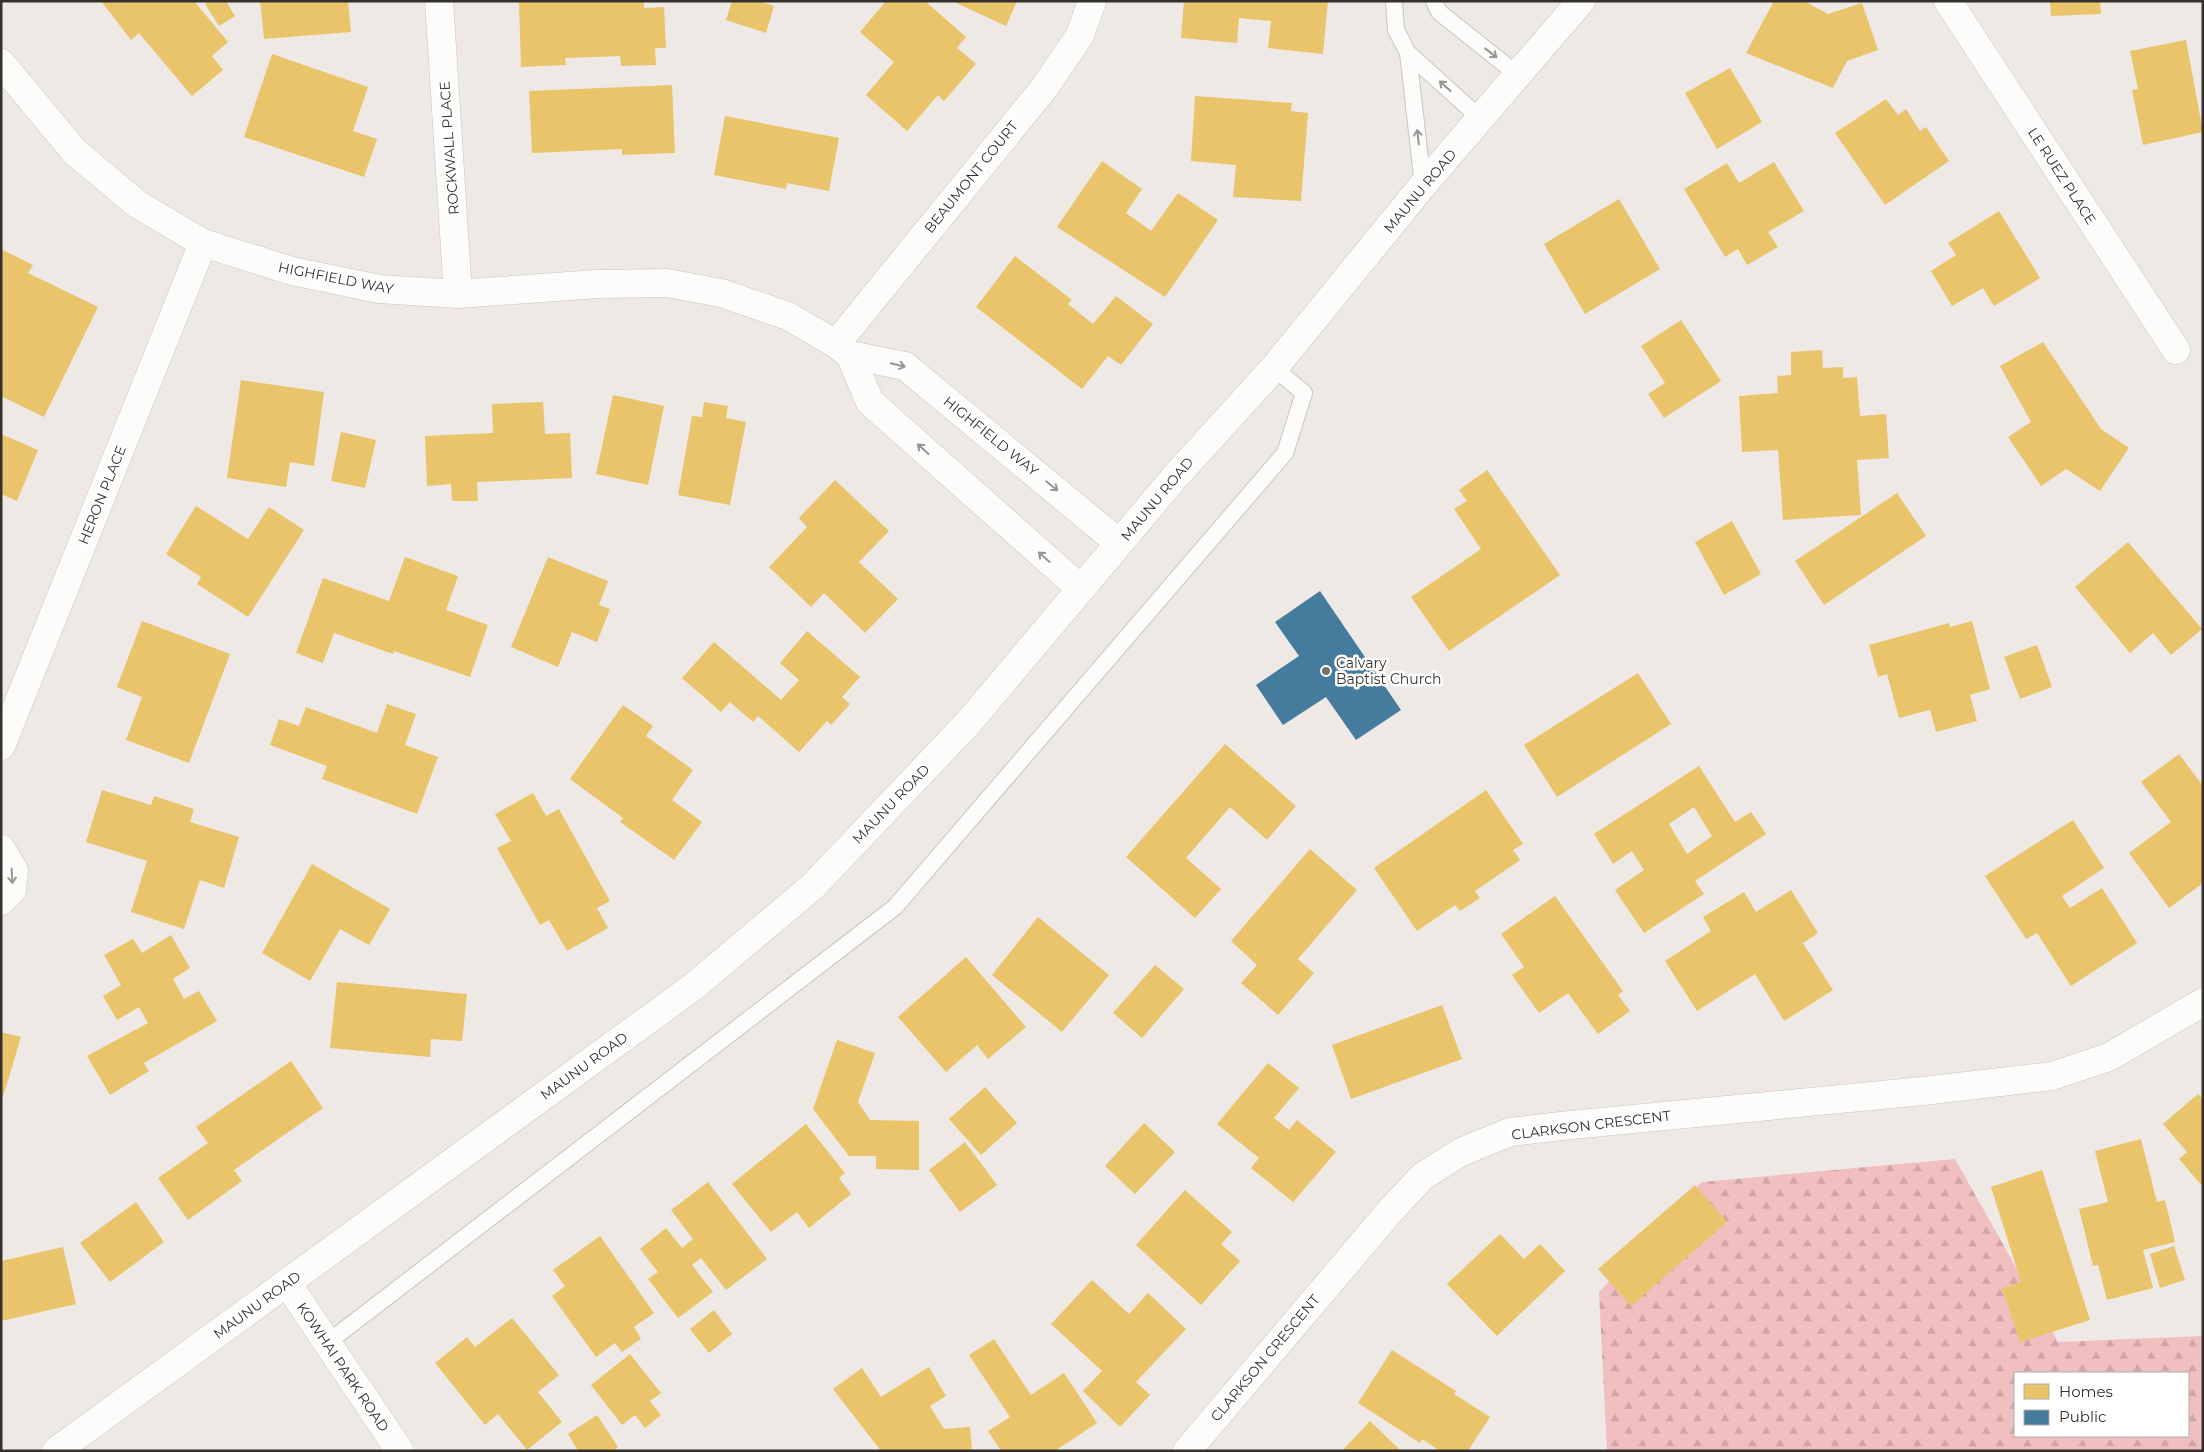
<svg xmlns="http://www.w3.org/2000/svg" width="2204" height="1452" viewBox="0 0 2204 1452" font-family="Montserrat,sans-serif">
<defs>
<pattern id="forest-firs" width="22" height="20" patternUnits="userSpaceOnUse" patternTransform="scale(1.25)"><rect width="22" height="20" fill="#f1bfc0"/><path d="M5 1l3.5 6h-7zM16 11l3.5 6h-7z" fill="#cfa5a5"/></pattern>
</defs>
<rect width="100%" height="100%" fill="#eee9e4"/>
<path fill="url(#forest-firs)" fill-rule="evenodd" d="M1955 1159 2058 1342 2203 1336V1451H1607L1599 1292 1702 1182ZM2015 1373H2188V1436H2015Z"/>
<path fill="#e9c46a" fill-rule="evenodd" d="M101 1H194L228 42 212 56 223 70 192 96 139 33 131 40Z
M208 1H226L235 16 219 26 205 4Z
M260 1H348L351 32 264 39Z
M519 1H644V8L664 7 666 48H655L656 65 621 66 620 56 565 58 566 65 521 67Z
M732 1H759L774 6 766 33 726 20Z
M886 1H925L966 37 957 48 976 64 944 101 938 95 907 131 866 95 894 62 860 32Z
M952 1H1017L1006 26Z
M1184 1H1328L1323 54 1268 48 1271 21 1239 18 1237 43 1181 38Z
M1774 1H1804L1828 14 1862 3 1878 50 1847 61 1833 88 1746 53Z
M2050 1H2100L2101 14 2051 16Z
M2186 40 2203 132 2143 145 2132 90 2138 89 2130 51Z
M272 54 368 87 353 131 377 139 364 177 244 137Z
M1730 68 1762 122 1717 149 1685 93Z
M672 85 675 153 622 155V149L532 153 529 91Z
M1195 96 1292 103 1291 111 1308 113 1301 201 1233 197 1236 165 1191 161Z
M1886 99 1898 115 1906 109 1920 131 1926 127 1949 161 1885 205 1835 133Z
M725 116 839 138 829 191 787 183 786 189 714 175Z
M1102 161 1142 189 1126 213 1151 231 1178 193 1218 220 1165 297 1057 227Z
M1774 162 1804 211 1768 232 1778 247 1747 265 1738 249 1725 257 1684 189 1727 163 1739 183Z
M1619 199 1660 269 1585 314 1544 244Z
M1999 211 2040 278 1994 306 1983 288 1952 306 1931 271 1956 255 1948 243Z
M1 249 33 265 28 273 98 307 44 417 1 396Z
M1015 256 1072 300 1068 304 1093 324 1116 296 1153 324 1121 365 1108 356 1082 389 976 307Z
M1681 320 1721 381 1664 418 1648 394 1665 383 1641 346Z
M2043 342 2101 429 2129 448 2100 491 2066 469 2041 486 2008 437 2031 422 2000 366Z
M1822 350 1823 368 1843 367V378L1857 377 1860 416 1886 414 1889 458 1857 460 1861 515 1783 520 1778 450 1742 452 1739 396 1778 393 1777 376 1791 375V352Z
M241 380 324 392 314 466 290 462 286 487 227 478Z
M613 395 664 406 648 485 596 474Z
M543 402 545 434 570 433 572 478 477 482 478 501H452L451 484 427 486 425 436 493 433 492 404Z
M704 402 728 406 726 418 746 422 730 505 678 495 692 416 702 417Z
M341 432 376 440 365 488 331 481Z
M1 434 38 450 17 501 1 494Z
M1487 470 1560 575 1449 651 1411 597 1481 549 1454 509 1467 501 1459 490Z
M835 480 889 531 859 562 898 599 865 633 824 593 811 607 769 567 807 527 799 518Z
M1897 493 1926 536 1824 605 1795 561Z
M196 506 248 539 269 507 304 530 248 617 197 584 201 577 166 554Z
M1732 521 1761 574 1724 595 1695 542Z
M2128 542 2202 629 2171 655 2153 633 2130 653 2075 587Z
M405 557 458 576 446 610 488 625 470 677 394 651 393 654 334 633 323 663 296 653 323 578 389 601Z
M548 557 608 581 599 605 610 609 597 642 572 632 558 667 511 647Z
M142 621 230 654 189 763 126 740 142 697 117 687Z
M1972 621 1990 689 1970 695 1977 721 1936 732 1930 710 1899 718 1887 674 1878 677 1869 645 1949 623 1950 627Z
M807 631 860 677 842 697 850 704 831 725 827 721 799 752 758 716 753 722 730 702 721 712 682 678 714 642 781 700 799 680 780 663Z
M2037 645 2052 687 2020 699 2004 657Z
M1638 673 1671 724 1557 797 1524 745Z
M387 704 416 714 405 745 438 757 417 814 322 779 327 766 270 745 279 719 299 726 306 707 377 733Z
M623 705 653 726 646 736 693 770 672 800 702 822 674 860 620 822 623 818 570 779Z
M1225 744 1296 806 1267 840 1230 807 1186 858 1221 889 1195 918 1126 857Z
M2179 754 2203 786V883L2169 908 2129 853 2171 822 2141 782Z
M1699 766 1735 822 1751 812 1766 834 1695 881 1704 894 1644 933 1615 890 1644 870 1632 851 1613 864 1594 834ZM1694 807 1712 836 1687 854 1669 824Z
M102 790 151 805 154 796 194 809 190 822 239 837 224 888 200 880 184 929 131 912 147 861 86 842Z
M1486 790 1523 844 1513 850 1520 860 1475 891 1480 898 1460 911 1455 905 1417 931 1374 868Z
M533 793 546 816 559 809 610 901 597 908 608 928 567 951 549 920 540 925 497 848 511 841 495 814Z
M2073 820 2104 868 2062 896 2070 908 2102 888 2137 943 2071 986 2037 933 2026 939 1985 876Z
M1310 849 1357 890 1298 959 1314 973 1278 1015 1241 983 1257 965 1231 941Z
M312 864 390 909 369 945 340 929 310 981 262 953Z
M1791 890 1818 933 1803 943 1833 990 1784 1021 1755 974 1697 1011 1665 961 1711 931 1703 917 1744 892 1756 912Z
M1555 896 1623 991 1618 995 1630 1011 1598 1034 1568 993 1539 1013 1512 975 1524 967 1501 934Z
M1038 917 1109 975 1062 1032 992 975Z
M171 935 190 968 173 979 184 999 199 991 217 1021 144 1063 149 1071 110 1095 87 1056 148 1023 139 1007 117 1020 103 996 121 985 104 955 133 939 142 953Z
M966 957 1026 1027 988 1059 977 1045 946 1072 898 1017Z
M1155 965 1184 989 1142 1038 1113 1013Z
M337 982 467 994 462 1041 431 1039 430 1057 330 1048Z
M1442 1005 1462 1059 1351 1099 1332 1045Z
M1 1032 21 1037 2 1100H1Z
M837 1040 875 1053 858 1102 870 1120 919 1121V1170L876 1169V1156H849L813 1109Z
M291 1061 323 1108 234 1170 242 1181 188 1220 158 1178 208 1143 196 1127Z
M1268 1063 1299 1088 1274 1118 1289 1130 1297 1120 1336 1152 1293 1202 1251 1168 1259 1158 1217 1124Z
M985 1087 1017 1123 981 1155 949 1119Z
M2198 1094 2203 1099V1187L2179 1159 2187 1152 2163 1124Z
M1144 1123 1175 1152 1135 1194 1105 1166Z
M806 1124 845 1173 839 1178 851 1194 809 1228 797 1212 771 1232 732 1184Z
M2141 1139 2157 1202 2165 1200 2175 1242 2143 1250 2153 1288 2107 1300 2098 1265 2093 1266 2079 1209 2108 1202 2095 1151Z
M965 1142 997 1185 960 1212 929 1170Z
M2042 1170 2090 1320 2020 1342 2002 1288 2021 1282 1991 1187Z
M708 1182 767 1259 726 1290 701 1258 692 1265 713 1292 678 1318 648 1279 658 1272 640 1249 666 1228 682 1248 693 1239 671 1210Z
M1695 1185 1727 1222 1631 1306 1598 1269Z
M1185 1190 1232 1232 1221 1244 1240 1261 1201 1305 1136 1245Z
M136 1202 164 1242 110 1282 80 1243Z
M1500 1234 1524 1259 1540 1244 1565 1271 1497 1336 1447 1284Z
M600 1236 654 1313 634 1327 641 1339 622 1352 615 1343 596 1357 552 1296 565 1286 553 1270Z
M2174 1246 2185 1280 2160 1288 2150 1254Z
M63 1247 76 1304 1 1321V1261Z
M1092 1280 1129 1314 1148 1293 1186 1329 1136 1382 1150 1395 1120 1427 1083 1391 1102 1371 1051 1324Z
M714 1310 732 1334 709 1353 690 1329Z
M512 1318 559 1375 538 1392 562 1422 527 1450 498 1414 485 1425 435 1363 467 1337 475 1347Z
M994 1339 1031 1395 1064 1373 1097 1423 1055 1451H1001L988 1431 1010 1417 969 1355Z
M1392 1350 1456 1391 1454 1394 1490 1417 1468 1451H1440L1422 1439 1420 1443 1358 1403Z
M630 1354 661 1393 650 1401 661 1415 645 1428 635 1415 622 1425 591 1385Z
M929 1367 946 1396 930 1406 944 1429 970 1427 972 1451H881L833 1389 862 1368 881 1397Z
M597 1415 618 1447 613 1451H578L568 1434Z
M1370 1421 1401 1451H1342Z"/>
<path fill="#457b9d" d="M1320 591 1401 710 1356 740 1326 697 1283 725 1256 685 1299 656 1275 622Z"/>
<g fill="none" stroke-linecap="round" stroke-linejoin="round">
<g stroke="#c9c5c1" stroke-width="18">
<path id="lane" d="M1394 1 1396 30 1408 53 1481 119
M1434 1 1439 12 1518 75
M1408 53 1423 185
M327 1343 895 907 1285 453 1304 393 1274 368"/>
</g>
<g stroke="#c9c5c1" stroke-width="29">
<path id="street" d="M439 1 458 294
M1948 1 2176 350
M1 63 75 152 137 204 203 243 292 271 379 289 458 294 597 284 667 283 721 293 788 316 836 344 850 355 905 366 1119 543
M836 344 1045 87 1080 35 1092 1
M850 355 870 402 1081 589
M1 746 203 243
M1 849 14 870 12 890 1 901
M287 1283 400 1451
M1187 1451 1391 1210 1423 1176 1461 1152 1510 1132 1561 1126 1923 1091 2052 1076 2109 1057 2203 1002"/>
</g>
<g stroke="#c9c5c1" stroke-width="29">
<path id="primary" d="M56 1451 693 987 813 886 969 722 1174 478 1274 368 1423 185 1581 1"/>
</g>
<use href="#lane" stroke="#fcfcfb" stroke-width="16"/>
<use href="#street" stroke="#fcfcfb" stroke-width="28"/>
<use href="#primary" stroke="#fcfcfb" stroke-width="28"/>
</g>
<defs><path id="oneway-shaft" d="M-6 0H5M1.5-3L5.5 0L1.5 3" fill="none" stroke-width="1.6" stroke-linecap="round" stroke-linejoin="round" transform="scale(1.25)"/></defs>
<g stroke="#989694">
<use href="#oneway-shaft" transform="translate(1491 53) rotate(38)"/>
<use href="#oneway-shaft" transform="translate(1445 86) rotate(-138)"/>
<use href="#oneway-shaft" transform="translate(1418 137) rotate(-96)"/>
<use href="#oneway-shaft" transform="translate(898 365) rotate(13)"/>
<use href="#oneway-shaft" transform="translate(923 449) rotate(-138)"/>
<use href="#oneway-shaft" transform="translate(1052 486) rotate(39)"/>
<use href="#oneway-shaft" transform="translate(1044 557) rotate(-138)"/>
<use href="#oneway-shaft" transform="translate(12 876) rotate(87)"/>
</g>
<circle fill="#75716d" stroke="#fff" stroke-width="2" cx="1326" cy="671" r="5"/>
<g text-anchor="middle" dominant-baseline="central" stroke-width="5" stroke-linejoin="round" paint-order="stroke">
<g font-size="14" fill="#34312d" stroke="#fff">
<text transform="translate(449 148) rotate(-94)">ROCKWALL PLACE</text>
<text transform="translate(2062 176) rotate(57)">LE RUEZ PLACE</text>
<text transform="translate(971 177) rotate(-51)">BEAUMONT COURT</text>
<text transform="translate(1420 191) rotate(-50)">MAUNU ROAD</text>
<text transform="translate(336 278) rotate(11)">HIGHFIELD WAY</text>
<text transform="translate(991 436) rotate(39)">HIGHFIELD WAY</text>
<text transform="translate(102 495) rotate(-68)">HERON PLACE</text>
<text transform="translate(1157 499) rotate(-50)">MAUNU ROAD</text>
<text transform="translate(891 804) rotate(-46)">MAUNU ROAD</text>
<text transform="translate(584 1066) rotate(-36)">MAUNU ROAD</text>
<text transform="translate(1591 1125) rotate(-7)">CLARKSON CRESCENT</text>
<text transform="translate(257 1305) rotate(-36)">MAUNU ROAD</text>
<text transform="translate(1265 1358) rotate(-50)">CLARKSON CRESCENT</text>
<text transform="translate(343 1367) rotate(56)">KOWHAI PARK ROAD</text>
</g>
<g font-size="14" fill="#34312d" stroke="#fff" text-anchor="start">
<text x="1336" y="663">Calvary<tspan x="1336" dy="16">Baptist Church</tspan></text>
</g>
</g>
<rect width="2204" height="1452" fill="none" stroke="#34312d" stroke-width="5"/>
<rect x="2014" y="1372" width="175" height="65" fill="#ffffff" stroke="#aeadab"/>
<rect x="2024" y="1384" width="25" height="15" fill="#e9c46a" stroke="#aeadab"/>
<text x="2059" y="1397" font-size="15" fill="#34312d">Homes</text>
<rect x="2024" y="1410" width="25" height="15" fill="#457b9d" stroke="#aeadab"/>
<text x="2059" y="1422" font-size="15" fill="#34312d">Public</text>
</svg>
